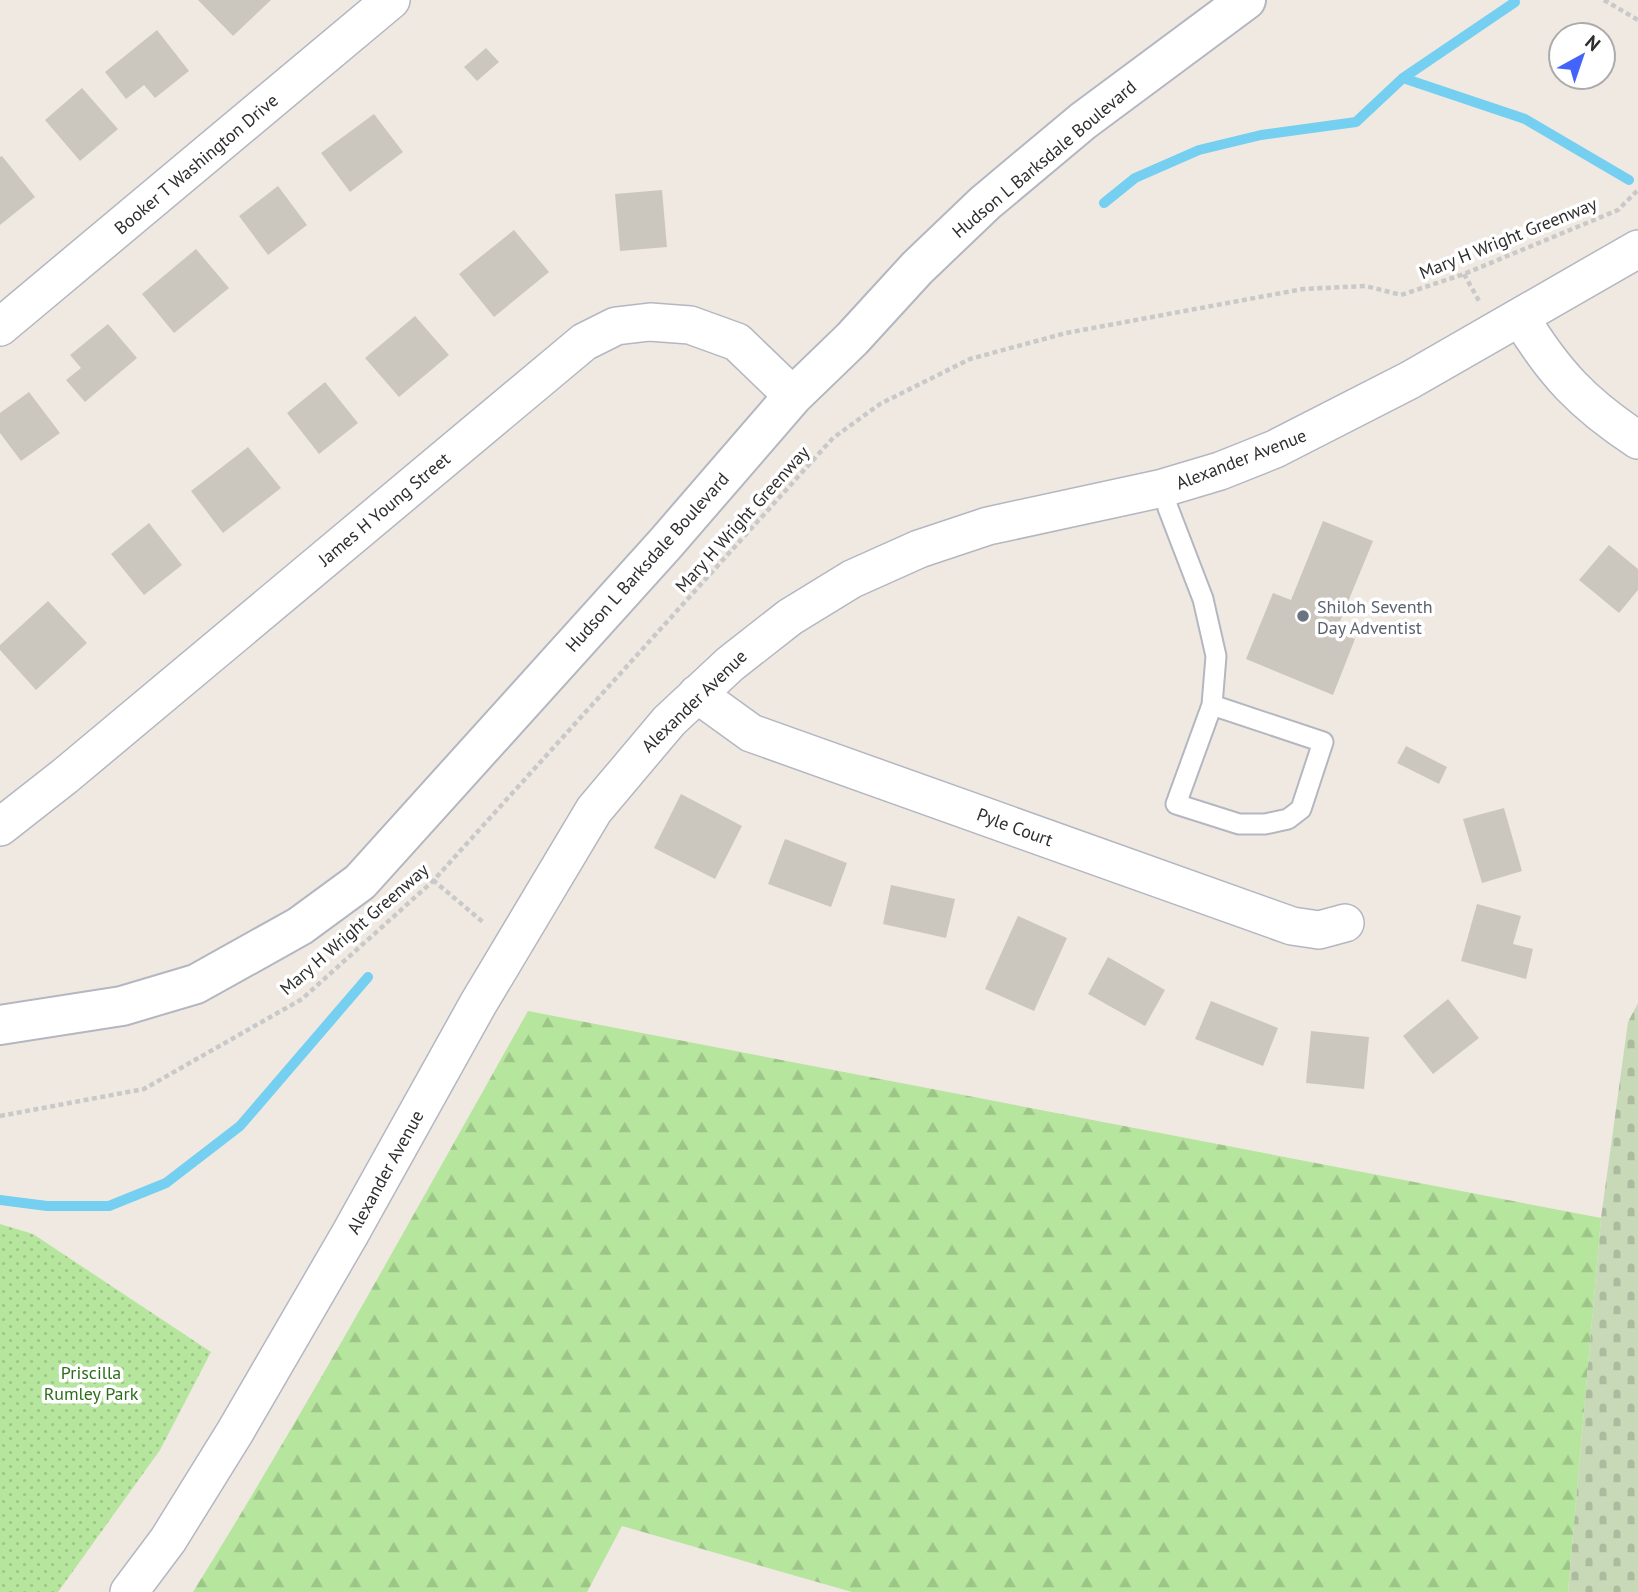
<svg xmlns="http://www.w3.org/2000/svg" width="1638" height="1592" viewBox="0 0 1638 1592" font-family="'PT Sans',sans-serif">
<defs>
<pattern id="grass-dots" width="8" height="8" patternUnits="userSpaceOnUse" patternTransform="scale(1.75)"><rect width="8" height="8" fill="#b6e59e"/><path d="M2 2h.1M6 6h.1" fill="none" stroke="#9dc588" stroke-width="1.8" stroke-linecap="round"/></pattern>
<pattern id="forest-firs" width="22" height="20" patternUnits="userSpaceOnUse" patternTransform="scale(1.75)"><rect width="22" height="20" fill="#b6e59e"/><path d="M5 1l3.5 6h-7zM16 11l3.5 6h-7z" fill="#9dc588"/></pattern>
<pattern id="cemetery-stones" width="16" height="16" patternUnits="userSpaceOnUse" patternTransform="scale(1.75)"><rect width="16" height="16" fill="#c8d9b8"/><path d="M2 7V4a2 2 0 0 1 4 0v3zM10 15v-3a2 2 0 0 1 4 0v3z" fill="#acbb9e"/></pattern>
</defs>
<rect width="100%" height="100%" fill="#efe9e1"/>
<path fill="url(#grass-dots)" d="M0 1224 33 1234 211 1352 160 1450 58 1592H0Z"/>
<path fill="url(#forest-firs)" d="M528 1011 1601 1218 1568 1592H852L622 1526 587 1592H193C311 1402 418 1206 528 1011Z"/>
<path fill="url(#cemetery-stones)" d="M1638 1003V1592H1568L1601 1218 1628 1022Z"/>
<g fill="none" stroke-linecap="round" stroke-linejoin="round">
<path stroke="#75cff0" stroke-width="10" d="M1403 78 1525 119 1629 180
M1104 203 1135 178 1199 150 1261 135 1356 122 1403 78 1515 2
M0 1200 47 1206H109L166 1183 240 1126 368 977"/>
</g>
<path fill="#cbc7bf" d="M198 0H271L233 36Z
M157 30 189 71 155 98 144 85 126 99 105 72Z
M486 48 499 62 477 81 464 67Z
M82 88 118 129 80 161 45 120Z
M374 114 403 152 350 192 321 153Z
M2 156 35 197 0 225V157Z
M278 186 307 225 268 255 239 216Z
M662 190 667 247 620 251 615 194Z
M514 230 549 272 494 317 459 274Z
M196 249 229 288 174 333 142 294Z
M415 316 449 355 399 397 365 358Z
M108 324 137 358 85 402 66 380 81 368 70 355Z
M325 382 358 423 319 454 287 413Z
M29 392 60 433 21 461 0 433V413Z
M248 447 281 488 223 533 191 491Z
M1323 521 1373 541 1336 631 1355 639 1333 695 1246 659 1273 593 1291 600Z
M149 523 182 565 144 595 111 554Z
M1609 545 1638 569V590L1619 613 1579 580Z
M48 601 87 643 36 690 0 650V645Z
M1406 746 1447 767 1439 784 1397 763Z
M681 794 742 826 715 879 654 848Z
M1504 808 1522 871 1482 883 1463 819Z
M785 839 847 863 831 907 768 884Z
M891 885 955 899 946 938 883 924Z
M1477 904 1521 916 1513 944 1533 949 1526 979 1461 961Z
M1018 916 1067 938 1034 1011 985 989Z
M1108 957 1165 990 1145 1026 1088 994Z
M1448 999 1479 1038 1433 1074 1403 1036Z
M1211 1001 1278 1028 1263 1066 1195 1039Z
M1311 1031 1369 1037 1364 1089 1306 1083Z"/>
<g fill="none" stroke-linecap="round" stroke-linejoin="round">
<g stroke="#b4b7c1" stroke-width="23">
<path id="lane" d="M1163 488 1168 508 1203 599 1216 656 1212 705 1176 804 1239 824H1265L1288 819 1301 809 1323 742 1212 705"/>
</g>
<g stroke="#b4b7c1" stroke-width="40">
<path id="street" d="M1520 317C1554 373 1583 404 1638 440
M0 327 391 0
M697 694 751 733 1292 926 1319 930 1345 923
M0 827 65 776 584 342 616 326 650 322 690 325 737 342 793 396
M129 1592 168 1540 235 1432 350 1234 478 1004 594 810 669 721 730 664 790 617 852 579 919 549 988 526 1163 488 1220 471 1275 449 1410 380 1638 249"/>
</g>
<g stroke="#b4b7c1" stroke-width="42">
<path id="secondary" d="M0 1025 122 1006 196 984 300 926 360 882 666 543 793 396 852 339 917 268 985 203 1083 121 1246 0"/>
</g>
<path stroke="#c9c9c9" stroke-width="4.5" stroke-dasharray="5 3.5" stroke-linecap="butt" d="M1604 0 1638 20
M1464 274 1479 301
M420 869 484 923
M0 1116 144 1089 302 999 433 881 833 438 880 404 970 359 1066 333 1303 289 1366 286 1401 295 1464 274 1618 210 1638 190"/>
<use href="#lane" stroke="#fff" stroke-width="19"/>
<use href="#street" stroke="#fff" stroke-width="37"/>
<use href="#secondary" stroke="#fff" stroke-width="38"/>
</g>
<circle fill="#6b7280" stroke="#fff" stroke-width="2.5" cx="1303" cy="616" r="7"/>
<g text-anchor="middle" dominant-baseline="central" stroke-width="7" stroke-linejoin="round" paint-order="stroke">
<g font-size="18" fill="#2e2e2e" stroke="#fff">
<text transform="translate(1044 159) rotate(-40)">Hudson L Barksdale Boulevard</text>
<text transform="translate(196 164) rotate(-40)">Booker T Washington Drive</text>
<text transform="translate(1508 238) rotate(-22)">Mary H Wright Greenway</text>
<text transform="translate(1241 459) rotate(-21)">Alexander Avenue</text>
<text transform="translate(384 509) rotate(-40)">James H Young Street</text>
<text transform="translate(742 519) rotate(-48)">Mary H Wright Greenway</text>
<text transform="translate(647 562) rotate(-48)">Hudson L Barksdale Boulevard</text>
<text transform="translate(694 701) rotate(-44)">Alexander Avenue</text>
<text transform="translate(1015 827) rotate(20)">Pyle Court</text>
<text transform="translate(354 929) rotate(-41)">Mary H Wright Greenway</text>
<text transform="translate(385 1172) rotate(-61)">Alexander Avenue</text>
</g>
<g font-size="18" fill="#5b616d" stroke="#fff" text-anchor="start">
<text x="1317" y="606">Shiloh Seventh<tspan x="1317" dy="21">Day Adventist</tspan></text>
</g>
<g font-size="18" fill="#2c6e1b" stroke="#fff">
<text x="91" y="1372">Priscilla<tspan x="91" dy="21">Rumley Park</tspan></text>
</g>
</g>
<g transform="translate(1582 56) rotate(40)"><circle r="33" fill="#ffffff" stroke="#ababab" stroke-width="2"/>
<path d="M0-5L12 26L0 18L-12 26Z" fill="#4264fb"/>
<text y="-10" font-size="19" font-weight="bold" text-anchor="middle" fill="#2e2e2e">N</text>
</g>
</svg>
